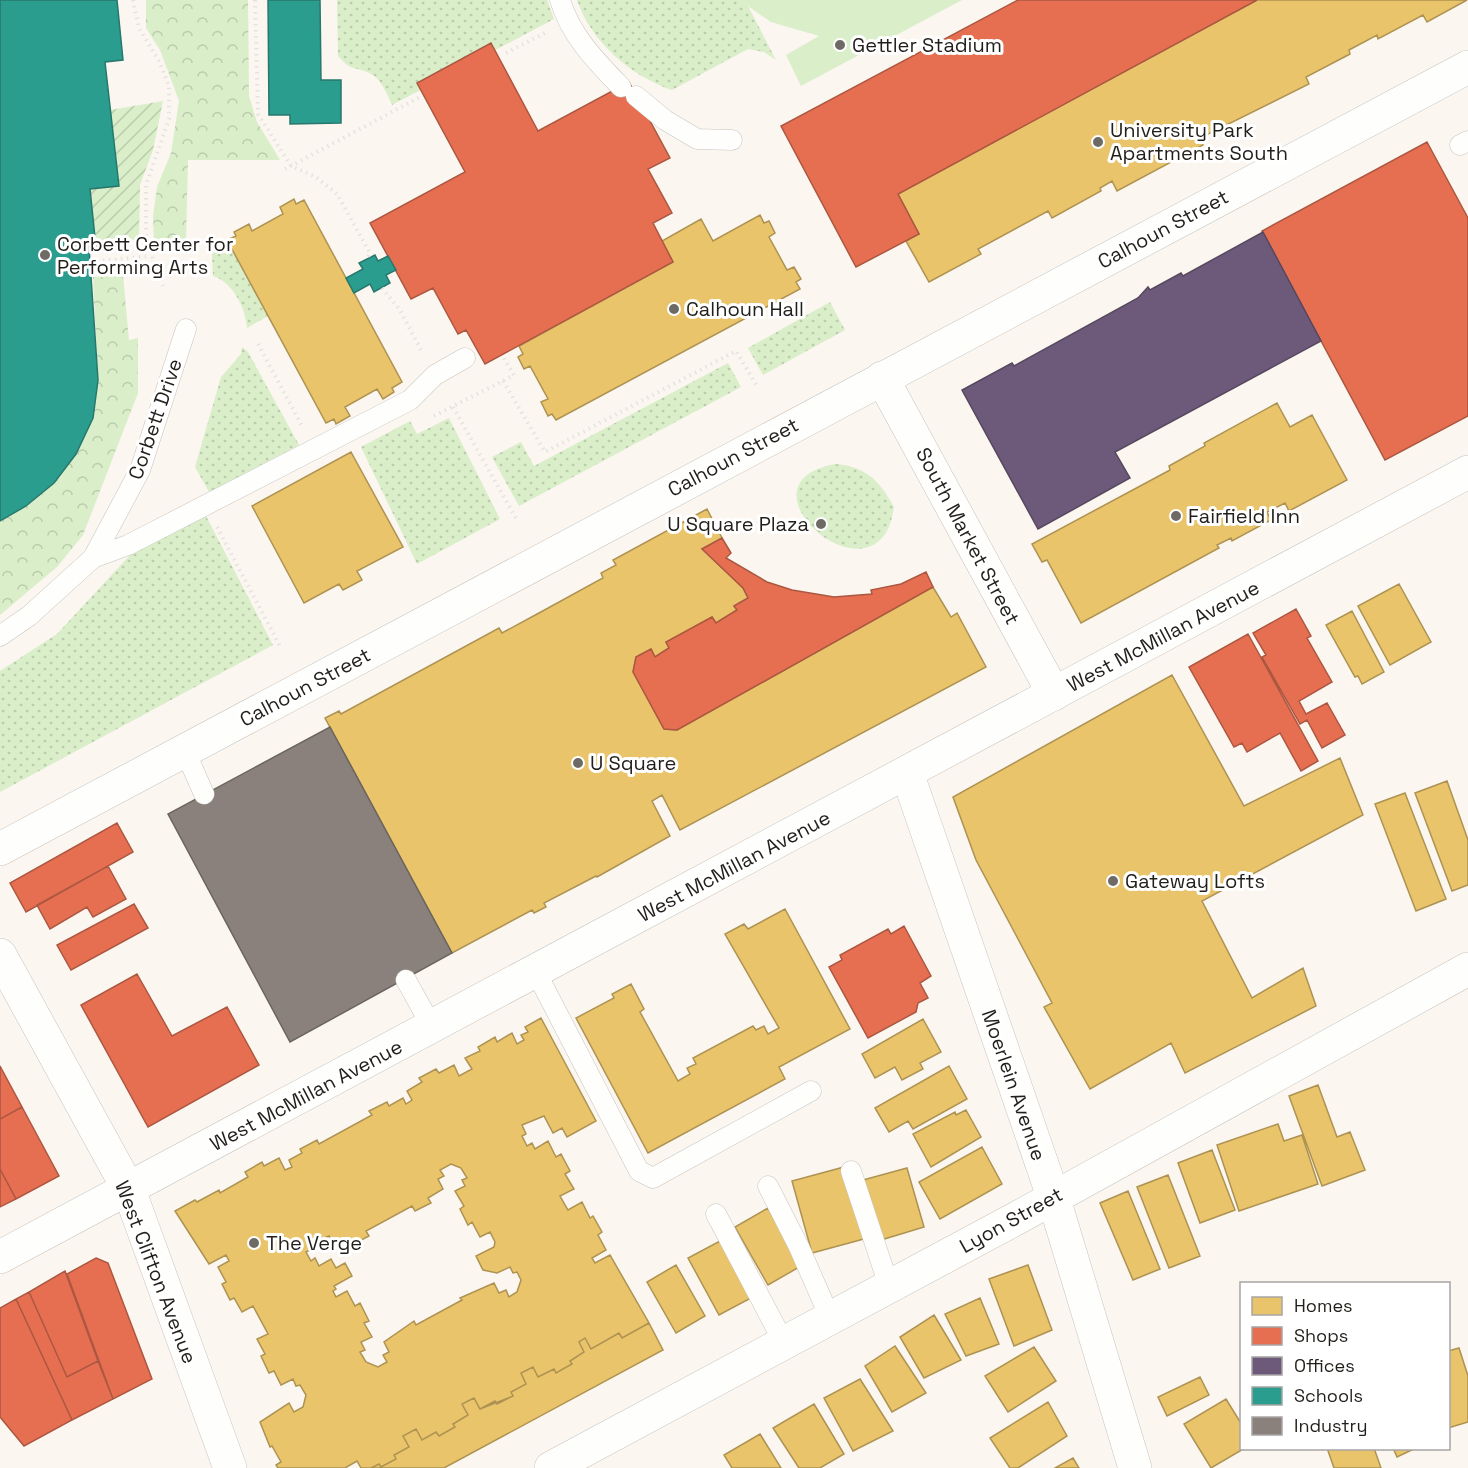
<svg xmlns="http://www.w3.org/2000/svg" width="1468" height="1468" viewBox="0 0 1468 1468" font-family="'Space Grotesk',sans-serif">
<defs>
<pattern id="grass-dots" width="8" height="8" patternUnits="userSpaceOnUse" patternTransform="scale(1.5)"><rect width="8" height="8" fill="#d9eec9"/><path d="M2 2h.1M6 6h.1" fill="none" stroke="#baccac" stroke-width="1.8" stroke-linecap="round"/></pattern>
<pattern id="forest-crowns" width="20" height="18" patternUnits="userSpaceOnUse" patternTransform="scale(1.5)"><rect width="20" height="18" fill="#d9eec9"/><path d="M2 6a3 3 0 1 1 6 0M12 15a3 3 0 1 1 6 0" fill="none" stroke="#baccac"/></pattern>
<pattern id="garden-furrows" width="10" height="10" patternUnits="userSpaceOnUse" patternTransform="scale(1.5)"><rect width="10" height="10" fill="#d9eec9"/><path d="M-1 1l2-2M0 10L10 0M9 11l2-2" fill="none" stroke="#baccac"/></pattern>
</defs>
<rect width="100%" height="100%" fill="#fbf6f0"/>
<path fill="url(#grass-dots)" d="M337 0H547L554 19 392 105C387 94 382 80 371 74 354 65 353 73 338 56Z
M577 0H739L748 6 776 60 764 52 748 49 672 90C631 76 591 42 577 0Z
M211 234 218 245 227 240 268 316 247 328C246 309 233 282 213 276Z
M830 302 845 330 763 375 748 348Z
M242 347 248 352 299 445 209 492 195 467 221 377 241 354Z
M728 363 741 387 519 506 492 457 521 442 534 466Z
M449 418 500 519 417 564 361 447 410 421 417 434Z
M835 464C865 466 880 481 894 507 880 614 727 484 835 464Z
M205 514 273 645 0 792V671L57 634 131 554Z"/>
<path fill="url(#forest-crowns)" d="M146 0H248L249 96 257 122 280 160H188L186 240 154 244 153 216 157 187 171 153 179 101 160 50 146 28Z
M123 275 129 340 138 338V393L83 535 57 567 0 615V521L26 506 76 454 93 418 98 380 93 277Z"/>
<path fill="url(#garden-furrows)" d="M163 101 153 150 140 185 139 239 96 247 90 189 119 186 110 110Z"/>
<path fill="#d9eec9" d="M739 0H962L801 86 786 55 819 36 771 22Z"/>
<path fill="#e9c46a" stroke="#ad9252" stroke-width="1.5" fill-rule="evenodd" d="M1257 0H1467L1427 22 1423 15 1378 39 1377 35 1349 50 1350 54 1306 77 1309 84 1200 138 1203 145 1117 191 1112 181 1100 188 1101 191 1052 218 1048 211 978 249 981 254 929 282 906 241 919 234 898 194Z
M294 199 296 204 304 200 402 382 392 388 394 392 383 399 377 389 345 407 350 416 336 424 334 419 326 423 227 240 236 236 234 232 249 224 252 231 283 214 280 207Z
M760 215 764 223 769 221 775 233 769 237 787 270 794 267 801 279 796 282 800 289 556 420 552 414 548 416 541 402 548 399 530 366 524 369 518 357 523 354 519 346 673 262 662 241 701 219 713 241Z
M1277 403 1290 427 1312 415 1347 480 1289 511 1285 503 1267 512 1271 520 1232 541 1231 538 1217 545 1219 548 1081 623 1047 560 1042 562 1032 544 1170 470 1169 466 1205 446 1204 443Z
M351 452 403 547 357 571 362 580 343 590 339 584 304 603 252 506Z
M707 509 722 538 702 549 743 588 748 598 734 606 737 610 716 623 712 617 666 642 669 648 655 657 651 649 636 657 633 672 664 729 677 730 933 587 951 617 957 613 986 667 680 830 662 795 652 801 670 836 597 877 596 876 544 903 546 907 534 913 532 910 452 953 325 718 339 711 341 714 499 628 502 633 539 613 603 578 601 573 616 565 613 560Z
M1399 584 1431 642 1390 665 1358 606Z
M1352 611 1384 672 1362 684 1358 676 1355 677 1326 625Z
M1172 675 1244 806 1340 758 1363 815 1202 901 1252 998 1303 968 1316 1006 1185 1073 1171 1043 1090 1089 1044 1007 1052 1003 976 860 953 797Z
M1447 781 1468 840V885L1452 891 1415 793Z
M1405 793 1446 899 1416 911 1375 804Z
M785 909 850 1029 779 1067 785 1079 648 1153 576 1018 614 998 612 994 631 984 644 1009 640 1012 678 1081 690 1074 687 1068 696 1064 693 1058 753 1026 756 1030 764 1026 768 1034 779 1028 725 934 744 924 748 929Z
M541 1018 596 1121 567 1137 562 1128 553 1133 544 1116 522 1125 526 1134 522 1136 527 1146 532 1143 535 1149 548 1141 556 1157 561 1154 570 1171 565 1174 574 1189 560 1196 568 1210 582 1202 590 1218 593 1216 602 1232 598 1235 606 1250 592 1258 595 1263 610 1255 649 1323 622 1338 619 1333 591 1349 585 1338 579 1342 584 1352 570 1361 572 1364 556 1373 554 1369 538 1377 533 1367 521 1373 526 1384 511 1392 513 1396 497 1404 495 1401 480 1409 474 1398 462 1404 468 1415 453 1424 455 1427 439 1436 436 1432 422 1440 416 1429 403 1436 409 1447 394 1455 396 1459 381 1467 379 1464 371 1468H361L357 1461 345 1468H278L276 1465 281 1462 272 1446 270 1447 260 1422 289 1403 294 1412 303 1407 306 1395 300 1385 296 1386 293 1379 281 1385 274 1371 269 1373 261 1356 265 1354 257 1339 268 1334 253 1306 242 1312 234 1298 230 1300 222 1284 226 1282 218 1267 229 1261 226 1255 209 1264 175 1211 195 1200 197 1202 219 1190 220 1193 248 1177 245 1172 262 1162 264 1166 279 1158 285 1170 292 1167 289 1160 302 1153 300 1149 317 1140 319 1144 372 1115 369 1111 387 1102 389 1106 403 1098 406 1104 412 1100 407 1091 422 1082 419 1078 436 1069 439 1073 454 1065 459 1076 472 1069 465 1058 480 1051 478 1047 495 1037 497 1042 512 1033 517 1044 524 1040 521 1035 528 1032 525 1027ZM451 1164 461 1168 467 1178 462 1180 465 1186 455 1191 464 1206 460 1209 468 1225 472 1222 480 1237 490 1232 495 1242 494 1247 476 1256 483 1270 497 1273 510 1267 513 1273 517 1272 521 1280 517 1292 509 1297 506 1290 499 1293 494 1283 460 1298 462 1300 416 1325 414 1321 384 1342 389 1352 383 1355 387 1362 378 1367 366 1362 360 1352 365 1350 361 1342 372 1337 364 1323 369 1321 360 1303 355 1306 347 1291 336 1297 333 1291 336 1289 334 1286 352 1276 345 1263 336 1268 331 1259 319 1266 315 1258 311 1261 306 1252 314 1248 310 1240 320 1234 322 1239 329 1236 335 1248 350 1239 352 1245 369 1236 366 1231 412 1206 415 1211 431 1203 428 1198 443 1189 438 1179 444 1176 440 1170Z
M923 1019 941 1052 920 1063 923 1069 902 1080 895 1067 875 1078 862 1054Z
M949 1066 967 1099 913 1129 908 1121 889 1132 875 1108Z
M1318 1085 1337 1137 1350 1132 1365 1170 1322 1186 1289 1096Z
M966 1110 981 1137 931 1167 913 1134 955 1112 956 1115Z
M1278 1124 1284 1141 1302 1135 1318 1184 1239 1211 1217 1145Z
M982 1147 1002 1184 940 1219 919 1182Z
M1212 1150 1235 1210 1200 1223 1178 1163Z
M844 1167 864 1239 812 1253 792 1181Z
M907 1168 924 1227 881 1240 863 1180Z
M1168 1175 1200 1256 1169 1268 1137 1187Z
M1128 1191 1160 1269 1133 1280 1100 1203Z
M768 1208 801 1266 768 1285 735 1227Z
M720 1241 751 1298 719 1315 688 1258Z
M676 1265 705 1316 676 1333 647 1282Z
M1028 1265 1052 1330 1014 1346 989 1279Z
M980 1298 999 1344 966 1356 945 1314Z
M934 1315 961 1360 924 1378 900 1337Z
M649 1323 663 1350 444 1468H371L379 1464 381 1467 396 1459 394 1455 409 1447 403 1436 416 1429 422 1440 436 1432 439 1436 455 1427 453 1424 468 1415 462 1404 474 1398 480 1409 513 1396 511 1392 526 1384 521 1373 533 1367 538 1377 554 1369 556 1373 572 1364 570 1361 584 1352 579 1342 585 1338 591 1349 619 1333 622 1338Z
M895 1346 926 1393 892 1412 865 1366Z
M1034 1347 1056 1381 1008 1412 985 1376Z
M1459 1348 1468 1376V1422L1448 1428V1351Z
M1200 1377 1209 1395 1167 1416 1158 1397Z
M860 1379 893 1431 853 1451 824 1398Z
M1226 1399 1242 1425V1448H1245L1211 1468 1184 1424Z
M1048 1402 1067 1436 1018 1468H1010L990 1438Z
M814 1404 844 1454 820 1468H799L773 1428Z
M760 1434 781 1468H732L724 1455Z
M1327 1448H1374L1381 1468H1334Z
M1393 1448H1416L1397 1457Z
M1073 1458 1079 1468H1055Z"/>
<path fill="#e76f51" stroke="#ac5741" stroke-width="1.5" d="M1018 0H1257L898 194 919 234 856 267 781 126Z
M491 43 538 131 629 82 670 158 648 169 672 213 653 223 673 262 485 364 466 330 458 334 433 288 411 299 370 223 465 172 417 83Z
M1427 142 1468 218V416L1385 460 1262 231Z
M722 538 731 553 726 558 767 582 792 590 834 597 872 594 871 590 901 584 926 572 933 587 677 730 664 729 633 672 636 657 651 649 655 657 669 648 666 642 712 617 716 623 737 610 734 606 748 598 743 588 702 549Z
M1296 609 1311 636 1307 638 1332 682 1299 701 1306 714 1327 703 1345 735 1322 748 1307 720 1300 724 1262 657 1266 655 1253 633Z
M1248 634 1318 761 1301 771 1280 733 1247 752 1242 743 1234 747 1189 667Z
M117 823 133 852 26 912 10 883Z
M108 866 126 899 93 917 87 907 50 929 37 905Z
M134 904 148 928 71 970 57 945Z
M904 926 931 976 920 983 928 998 918 1003 916 1012 868 1038 829 967 842 960 840 955 888 929 891 934Z
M137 974 172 1036 227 1007 259 1065 148 1127 81 1005Z
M0 1066 22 1107 0 1119Z
M22 1107 59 1176 16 1199 0 1169V1119Z
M0 1169 16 1199 0 1207Z
M96 1258 108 1263 152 1379 113 1399 67 1274Z
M65 1271 98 1361 67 1377 29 1292Z
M29 1292 67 1377 98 1361 113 1399 72 1420 16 1299Z
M16 1299 72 1420 24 1446 0 1417V1308Z"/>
<path fill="#6d597a" stroke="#56485e" stroke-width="1.5" d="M1263 232 1321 341 1115 452 1130 478 1038 529 962 390 1012 363 1014 366 1138 298 1148 287 1150 290 1181 273 1183 276Z"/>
<path fill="#2a9d8f" stroke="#28776c" stroke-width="1.5" d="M0 0H117L123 60 105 62 119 186 90 189 96 247H89L98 380 93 418 76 454 54 483 26 506 0 521Z
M268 0H320L321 80H341V123L290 124V115H269Z
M375 255 378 261 388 256 396 270 386 275 390 283 374 292 370 284 354 293 346 278 363 269 359 263Z"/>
<path fill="#8a817c" stroke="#6b645f" stroke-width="1.5" d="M330 727 452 953 290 1042 168 814Z"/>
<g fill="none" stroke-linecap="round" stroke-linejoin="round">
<g stroke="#c7c4bf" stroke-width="21">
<path id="service" d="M560 0C571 36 595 60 621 87
M636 96 665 120 697 139 732 140
M1460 145 1468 141
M93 558 128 545 410 400 435 375 465 358
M0 636 29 616 93 558 140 470 186 329
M185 751 204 794
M536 972 639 1171 653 1178 811 1091
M406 980 432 1027
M851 1171 889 1286
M768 1186 799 1247 830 1318
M716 1214 784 1343"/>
</g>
<g stroke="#c7c4bf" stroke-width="34">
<path id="minor" d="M882 378 1054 694
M907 773 1053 1196 1135 1468
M551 1468 1017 1218 1468 969"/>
</g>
<g stroke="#c7c4bf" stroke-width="34">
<path id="secondary" d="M0 849 1468 67
M0 955 129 1190 230 1468
M0 1257 1468 472"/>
</g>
<path stroke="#e5e3e2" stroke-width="4" stroke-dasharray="1.5 4.5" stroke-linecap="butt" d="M133 0 139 28 159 61 169 86V119L146 185V239L163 286
M255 0 258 114 291 166 316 177 337 194 370 253 367 259
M506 53 545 33
M285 169 420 97
M91 262 150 256
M382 288 400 310 422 352
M258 344 302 426
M503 381 545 452 736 351 757 386
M453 407 517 520
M434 416 514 375 502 355
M217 527 281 648"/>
<use href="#service" stroke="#fefefd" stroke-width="20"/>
<use href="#minor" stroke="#fefefd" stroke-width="33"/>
<use href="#secondary" stroke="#fefefd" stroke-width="33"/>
</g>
<g fill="#6e6a66" stroke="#fff" stroke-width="2">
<circle cx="840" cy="45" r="6"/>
<circle cx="1098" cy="142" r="6"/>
<circle cx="45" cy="255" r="6"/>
<circle cx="674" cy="309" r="6"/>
<circle cx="1176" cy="516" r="6"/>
<circle cx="821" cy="524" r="6"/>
<circle cx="578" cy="763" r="6"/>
<circle cx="1113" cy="881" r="6"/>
<circle cx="254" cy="1243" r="6"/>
</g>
<g text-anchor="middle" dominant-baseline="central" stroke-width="6" stroke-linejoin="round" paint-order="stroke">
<g font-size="20" fill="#221f1b" stroke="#fff" text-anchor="start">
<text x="852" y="45">Gettler Stadium</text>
<text x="1110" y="130">University Park<tspan x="1110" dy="23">Apartments South</tspan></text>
<text x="57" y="244">Corbett Center for<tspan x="57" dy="23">Performing Arts</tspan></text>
<text x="686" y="309">Calhoun Hall</text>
<text x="1188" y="516">Fairfield Inn</text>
<text x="809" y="524" text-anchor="end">U Square Plaza</text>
<text x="590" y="763">U Square</text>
<text x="1125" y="881">Gateway Lofts</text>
<text x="266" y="1243">The Verge</text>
</g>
<g font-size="20" fill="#221f1b" stroke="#fff">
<text transform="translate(1163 229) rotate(-28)">Calhoun Street</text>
<text transform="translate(155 419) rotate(-71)">Corbett Drive</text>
<text transform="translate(733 457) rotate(-28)">Calhoun Street</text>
<text transform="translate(968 536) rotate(62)">South Market Street</text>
<text transform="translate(1163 636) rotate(-28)">West McMillan Avenue</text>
<text transform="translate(305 687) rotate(-28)">Calhoun Street</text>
<text transform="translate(734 866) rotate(-28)">West McMillan Avenue</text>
<text transform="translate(1014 1085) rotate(71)">Moerlein Avenue</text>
<text transform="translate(306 1095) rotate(-28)">West McMillan Avenue</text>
<text transform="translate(1011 1220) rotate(-29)">Lyon Street</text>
<text transform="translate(156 1272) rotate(69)">West Clifton Avenue</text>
</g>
</g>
<rect x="1240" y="1282" width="210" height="168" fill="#ffffff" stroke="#a7a5a4" stroke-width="1.5"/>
<rect x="1252" y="1297" width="30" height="18" fill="#e9c46a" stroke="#a7a5a4" stroke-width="1.5"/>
<text x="1294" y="1312" font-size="18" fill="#221f1b">Homes</text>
<rect x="1252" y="1327" width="30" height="18" fill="#e76f51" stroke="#a7a5a4" stroke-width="1.5"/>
<text x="1294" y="1342" font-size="18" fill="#221f1b">Shops</text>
<rect x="1252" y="1357" width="30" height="18" fill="#6d597a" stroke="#a7a5a4" stroke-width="1.5"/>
<text x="1294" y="1372" font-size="18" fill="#221f1b">Offices</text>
<rect x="1252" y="1387" width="30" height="18" fill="#2a9d8f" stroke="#a7a5a4" stroke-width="1.5"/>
<text x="1294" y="1402" font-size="18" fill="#221f1b">Schools</text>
<rect x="1252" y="1417" width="30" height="18" fill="#8a817c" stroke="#a7a5a4" stroke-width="1.5"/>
<text x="1294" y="1432" font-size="18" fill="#221f1b">Industry</text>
</svg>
